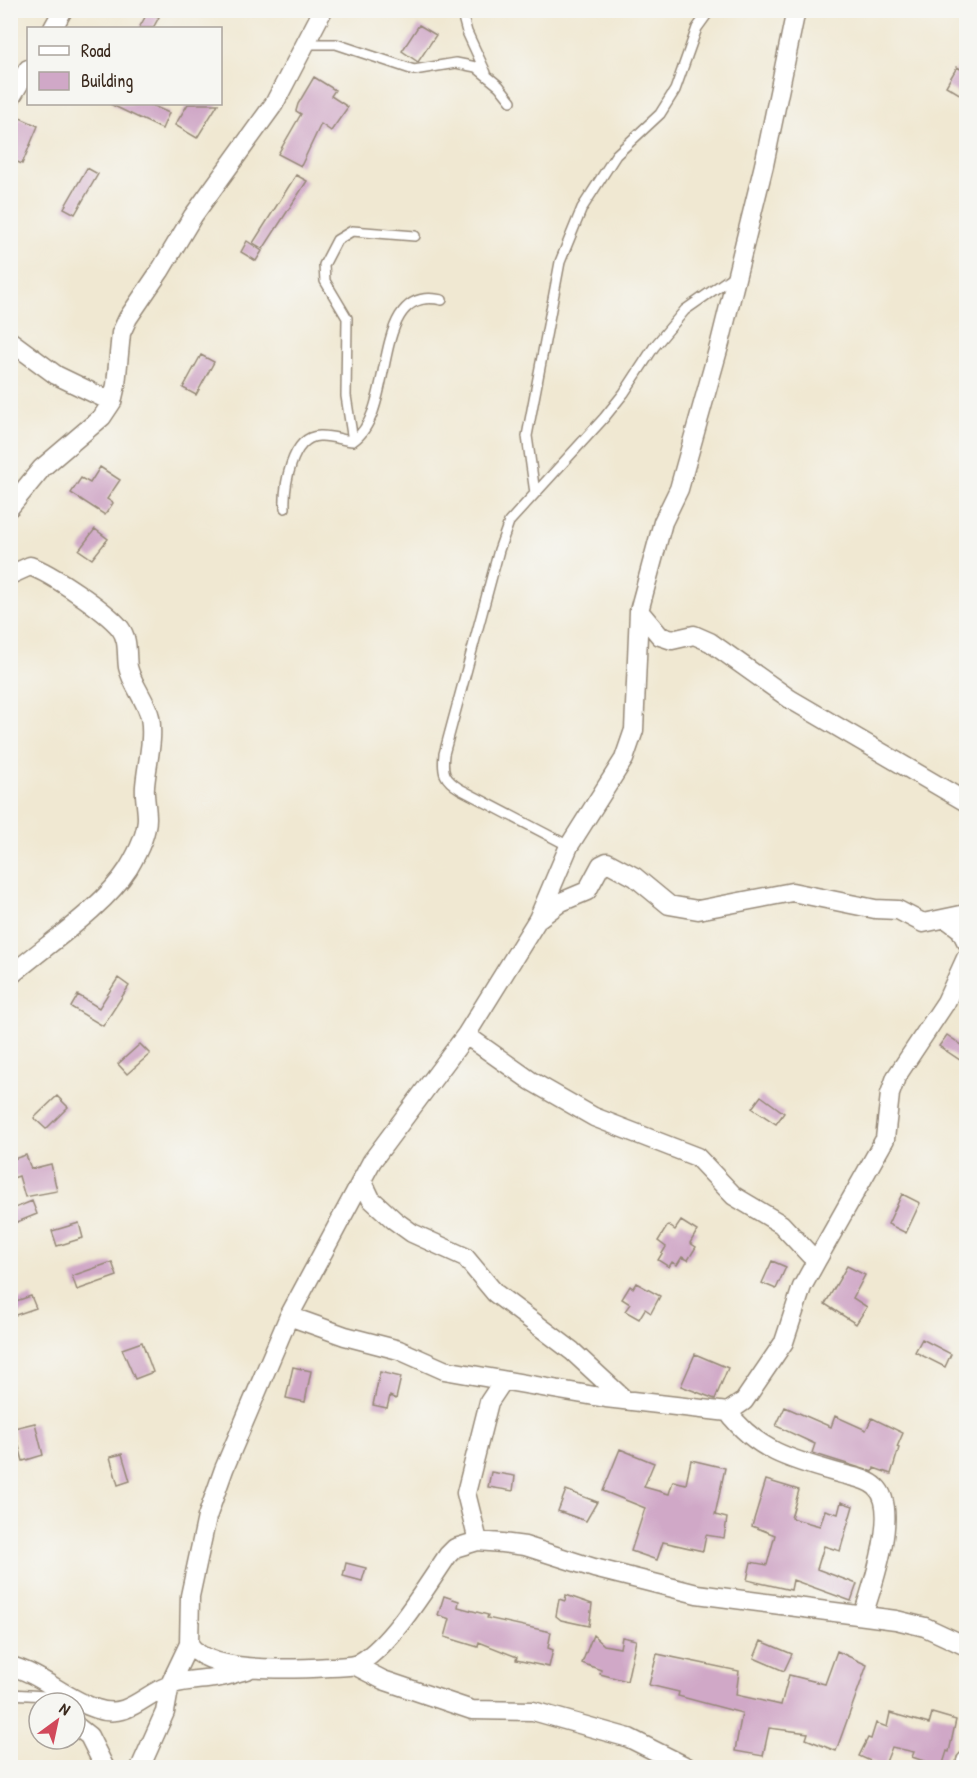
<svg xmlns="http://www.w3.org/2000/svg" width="977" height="1778" viewBox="0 0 977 1778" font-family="'Patrick Hand',sans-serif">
<rect width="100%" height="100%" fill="#f6f6f2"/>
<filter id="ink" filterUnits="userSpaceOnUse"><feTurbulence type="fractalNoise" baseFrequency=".0167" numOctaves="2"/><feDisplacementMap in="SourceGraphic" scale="12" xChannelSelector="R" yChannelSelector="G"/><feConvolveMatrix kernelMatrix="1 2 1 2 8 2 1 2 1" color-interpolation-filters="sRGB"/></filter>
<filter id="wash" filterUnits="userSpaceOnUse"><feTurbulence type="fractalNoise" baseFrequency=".008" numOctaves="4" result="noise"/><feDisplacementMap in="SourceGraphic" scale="24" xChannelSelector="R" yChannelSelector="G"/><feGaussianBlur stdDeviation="1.35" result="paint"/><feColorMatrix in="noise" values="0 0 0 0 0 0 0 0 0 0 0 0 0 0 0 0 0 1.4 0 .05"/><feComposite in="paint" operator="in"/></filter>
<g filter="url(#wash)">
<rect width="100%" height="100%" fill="#f0e8d2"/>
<g id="blocks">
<path fill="#d0a8c7" d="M148 12 159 17 153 28H139Z
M419 25 436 35 418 62 402 51Z
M957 67 966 72V98L946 86Z
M314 77 335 90 331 96 348 107 331 131 321 124 301 166 278 154 301 114 296 111 298 104Z
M110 104H149L169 113 162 129Z
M188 104H218L197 138 175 125Z
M18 117 38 126 22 164 10 159V135Z
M87 168 98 174 75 214 64 208Z
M296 175 307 181 263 249 253 243Z
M247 241 262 251 256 261 241 252Z
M201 355 214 362 196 395 183 388Z
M100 467 120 480 107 499 113 503 105 515 71 493 81 478 90 483Z
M95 529 108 539 92 559 79 550Z
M118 978 129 986 103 1026 71 1007 78 995 99 1008Z
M947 1035 966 1048V1064L939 1046Z
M140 1044 150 1054 127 1074 118 1064Z
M57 1096 68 1107 46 1129 34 1118Z
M761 1096 784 1113 776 1124 752 1108Z
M26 1155 31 1169 51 1164 57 1191 25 1197 19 1176 10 1179V1160Z
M902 1194 920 1203 906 1233 888 1224Z
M32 1201 37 1214 10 1225V1210Z
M681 1221 697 1231 690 1243 696 1247 688 1260 682 1257 677 1265 672 1262 669 1267 658 1260 666 1247 658 1241 668 1225 675 1230Z
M79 1223 83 1238 57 1246 52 1231Z
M772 1261 786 1267 776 1289 762 1283Z
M112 1262 117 1276 77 1290 72 1276Z
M847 1266 865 1275 853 1298 867 1307 856 1324 825 1304Z
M636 1283 660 1296 651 1313 645 1309 639 1319 625 1311 630 1304 622 1299 630 1286 633 1288Z
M31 1296 36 1308 10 1317V1303Z
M922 1339 951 1354 945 1367 915 1352Z
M142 1342 153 1372 135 1379 122 1349Z
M695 1354 728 1368 715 1399 681 1386Z
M293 1367 311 1371 305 1402 286 1398Z
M380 1372 401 1377 396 1399 390 1396 387 1408 373 1405Z
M785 1407 831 1427 835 1416 866 1430 872 1418 903 1433 897 1447 899 1448 891 1474 874 1468 873 1472 812 1453 815 1444 776 1426Z
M35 1423 43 1455 23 1461 14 1428Z
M620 1449 654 1463 644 1487 669 1494 673 1481 686 1484 691 1460 725 1468 715 1515 727 1518 724 1538 706 1535 703 1551 663 1542 657 1560 631 1551 645 1508 603 1491Z
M122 1454 130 1481 118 1485 110 1457Z
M491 1472 515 1476 513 1491 488 1487Z
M766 1480 799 1490 791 1518 820 1526 825 1510 838 1514 841 1502 853 1506 840 1551 824 1546 817 1569 857 1584 851 1601 793 1580 791 1590 747 1580 751 1562 767 1565 775 1535 752 1526Z
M566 1490 597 1502 586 1521 558 1511Z
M346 1563 366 1568 362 1581 343 1576Z
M566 1595 592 1604 589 1626 561 1620 556 1616 559 1599 565 1601Z
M444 1596 459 1601 458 1607 488 1615 487 1618 551 1632 548 1648 553 1650 549 1667 516 1660 517 1657 479 1642 478 1647 445 1637 450 1619 438 1615Z
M593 1635 604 1645 620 1648 622 1637 636 1640 627 1681 600 1674 601 1670 582 1663Z
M761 1641 792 1654 784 1671 754 1658Z
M837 1651 867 1665 836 1751 806 1739 808 1733 769 1728 763 1756 735 1751 742 1713 678 1696 679 1692 649 1685 657 1654 739 1671 736 1695 781 1705 789 1675 825 1684Z
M890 1713 929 1724 932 1713 956 1720 949 1752 947 1751 942 1767 912 1757 914 1752 892 1747 884 1767 859 1756 868 1738 871 1739 876 1723 887 1727Z"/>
</g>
</g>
<g filter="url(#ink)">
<use href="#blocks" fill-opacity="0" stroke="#968978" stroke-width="1.5"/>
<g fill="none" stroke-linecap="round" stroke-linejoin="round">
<g stroke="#968978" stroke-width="12">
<path id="lane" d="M461 10 467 32 486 73
M307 44H336L414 70 456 63 476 67 499 86 511 101
M353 441 346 396 347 318 325 281 324 265 337 240 352 231 415 236
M535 493 527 436 560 262 582 208 616 155 660 114 675 90 697 28 710 10
M285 508C284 487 291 437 319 436 330 435 342 440 353 441 398 410 369 283 442 300
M569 846 460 789C444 779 442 773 444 754L499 550 509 522 604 418 624 393 654 347 685 310 735 275
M10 1694 64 1697"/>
</g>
<g stroke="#968978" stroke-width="21">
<path id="street" d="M53 28 63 10
M10 99 28 69
M10 341 56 375 112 402
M10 507 42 468 102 417 112 402 116 385 121 333 128 318 160 271 193 216 274 104 323 10
M10 575 30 566C51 573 106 611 120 628 129 640 126 653 128 667 132 685 146 700 150 717 154 740 147 763 145 786 144 796 147 807 147 818 147 835 137 854 128 869 103 908 47 944 10 976
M639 611 660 636 672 640 694 635 710 642 790 699 966 802
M538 919 561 902 587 891 601 865 607 862 635 877 669 905 698 910 792 892 875 909 898 910 923 923 966 914
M948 920 960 929 966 941
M362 1180 371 1199 394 1220 412 1233 465 1257 495 1293 572 1351 625 1400
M818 1258 885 1139 890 1094 896 1077 946 1002 966 958
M289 1316 345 1336 399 1350 444 1370 606 1398 728 1412 744 1401 784 1342 802 1287 818 1258 810 1255 781 1224 734 1196 697 1157 594 1117 531 1081 466 1035
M728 1412C757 1452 796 1461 842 1474 853 1477 868 1479 876 1487 900 1509 872 1588 863 1615
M478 1541 466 1493 489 1402 503 1381
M189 1644C208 1674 297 1669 330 1667 339 1666 353 1668 361 1662 393 1642 426 1587 448 1555L455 1548 478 1541 502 1543 525 1546 594 1568 697 1594 896 1620 925 1627 966 1646
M354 1665 383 1680 472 1710 533 1711 629 1738 689 1768
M10 1666C42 1674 65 1699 97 1709 129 1720 145 1692 173 1684 186 1680 200 1680 214 1678 226 1677 238 1672 249 1669
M75 1725 89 1736 105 1768
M140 1768 165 1712 170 1684 189 1644 190 1596 207 1517 224 1469 289 1316 372 1161 466 1035 538 919 569 846 624 759 634 730 639 611 663 522 679 489 720 343 764 165 796 10
M965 1768 966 1761"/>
</g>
<use href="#lane" stroke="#fff" stroke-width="9"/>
<use href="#street" stroke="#fff" stroke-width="18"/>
</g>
</g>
<rect width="977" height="1778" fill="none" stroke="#f6f6f2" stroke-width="36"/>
<rect x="27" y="27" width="195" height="78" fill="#f6f6f2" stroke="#aba49d" stroke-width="1.5"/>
<rect x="39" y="46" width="30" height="9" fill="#ffffff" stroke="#aba49d" stroke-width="1.5"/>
<text x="81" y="57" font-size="18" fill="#3b2a1e">Road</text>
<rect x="39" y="72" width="30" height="18" fill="#d0a8c7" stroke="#aba49d" stroke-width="1.5"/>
<text x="81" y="87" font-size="18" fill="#3b2a1e">Building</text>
<g transform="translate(57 1721) rotate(33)"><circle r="28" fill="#f6f6f2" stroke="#aba49d" stroke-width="1.5"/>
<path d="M0-4.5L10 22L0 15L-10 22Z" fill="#d1495b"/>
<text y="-9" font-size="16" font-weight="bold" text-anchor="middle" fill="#3b2a1e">N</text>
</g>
</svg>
